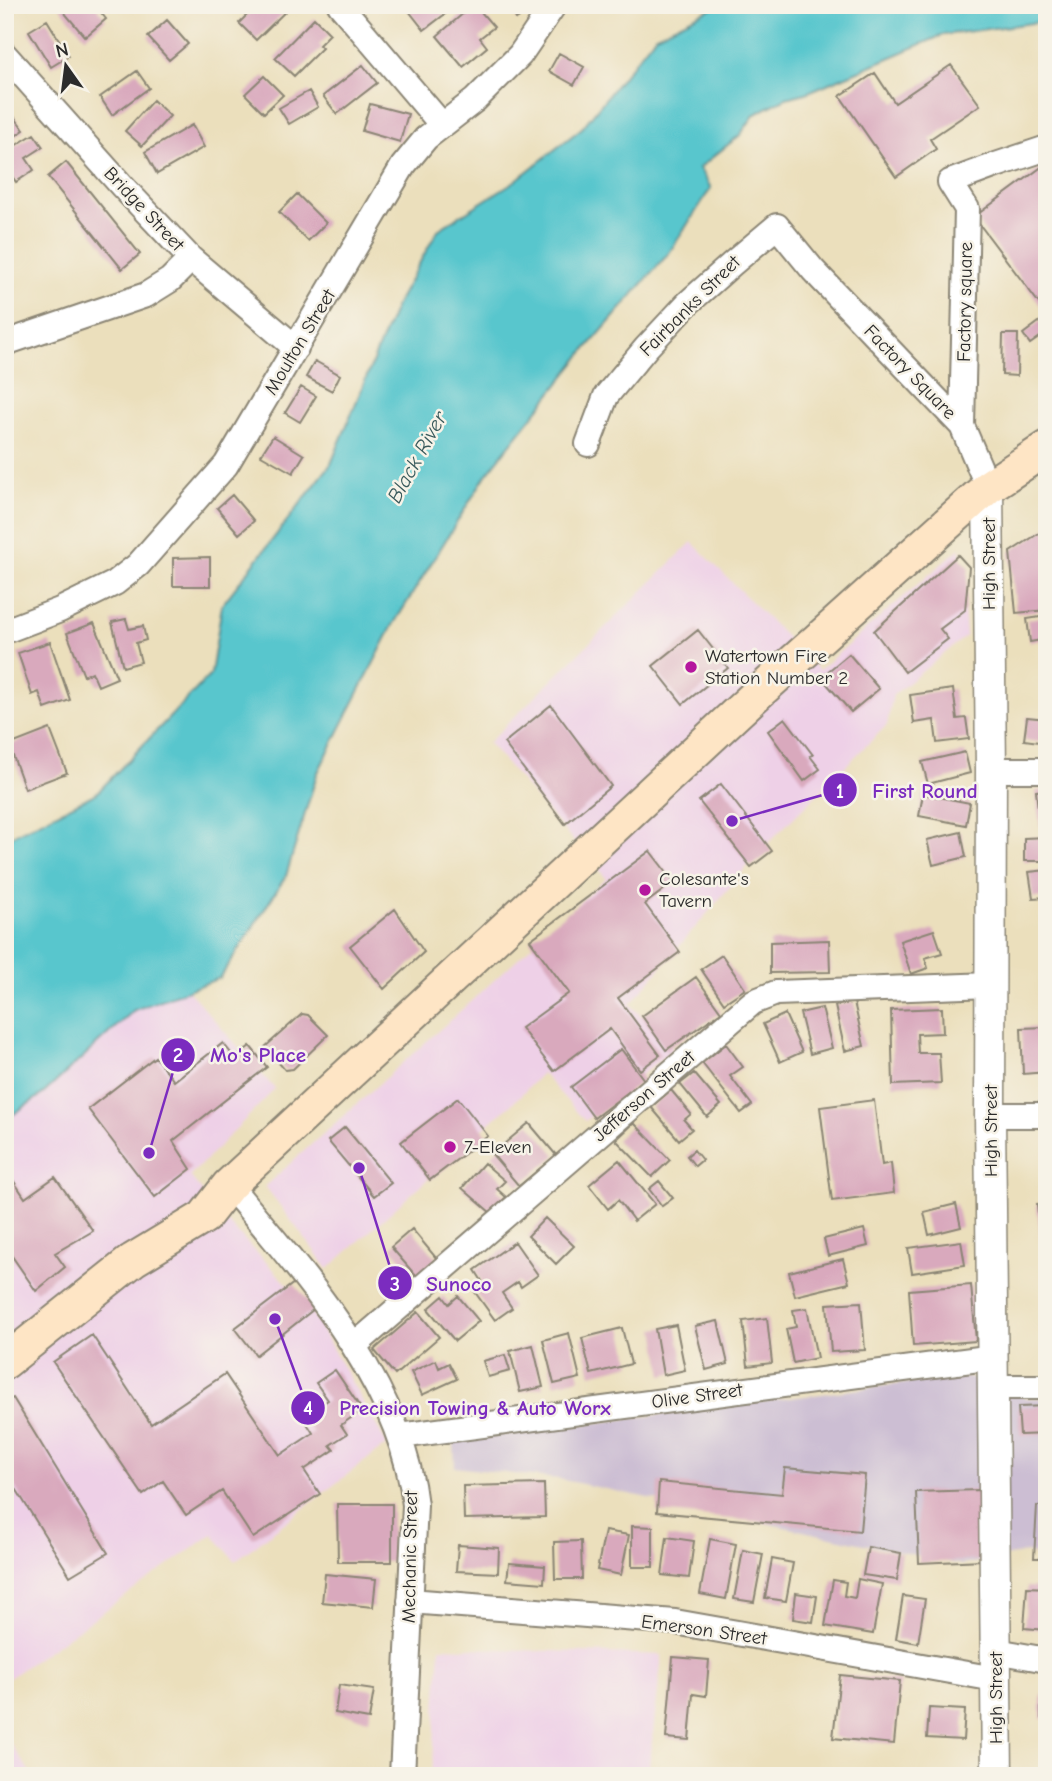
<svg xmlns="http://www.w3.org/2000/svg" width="1052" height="1781" viewBox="0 0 1052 1781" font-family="'Comic Neue',sans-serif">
<rect width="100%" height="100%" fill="#f7f3e8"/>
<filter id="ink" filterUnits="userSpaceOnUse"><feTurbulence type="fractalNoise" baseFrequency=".0143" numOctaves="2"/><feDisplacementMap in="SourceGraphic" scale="14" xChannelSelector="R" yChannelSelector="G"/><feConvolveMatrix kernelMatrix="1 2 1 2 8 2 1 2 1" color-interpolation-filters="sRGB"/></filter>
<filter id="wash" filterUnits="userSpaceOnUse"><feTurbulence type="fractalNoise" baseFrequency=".00686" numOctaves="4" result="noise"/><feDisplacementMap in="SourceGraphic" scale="28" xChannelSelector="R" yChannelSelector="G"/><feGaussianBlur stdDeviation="1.57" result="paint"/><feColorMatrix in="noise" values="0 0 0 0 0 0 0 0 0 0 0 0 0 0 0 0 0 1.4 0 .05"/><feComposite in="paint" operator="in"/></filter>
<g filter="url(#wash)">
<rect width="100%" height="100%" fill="#ebdfbc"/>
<path fill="#eed0e7" d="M692 542 819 670 960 548 966 636 893 695 887 725 763 848 630 1004 673 1049 585 1121 542 1073 520 1096 328 1269 265 1186 446 1024 606 878 488 743Z
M188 990 275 1089 190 1176 227 1222 307 1304 387 1444 235 1561 213 1534 5 1681V1120L44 1093 134 1010Z
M440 1647 662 1655 648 1776H432Z
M5 1736 33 1776H5Z"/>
<path fill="#ccbed3" d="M963 1376 1027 1398H1047V1555L1025 1553 962 1565 559 1479 455 1467 454 1441Z"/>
<path fill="#59c6cd" stroke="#42787c" stroke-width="2" d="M718 5H1047V21L943 35 806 93 786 98 755 114 740 135 699 168 711 188 669 253 587 348 486 475 393 625 317 774 286 876 220 978 134 1010 44 1093 5 1120V839L97 793 211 674 222 605 331 464 396 305 438 230 515 181 582 128 656 35Z"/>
<g id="blocks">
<path fill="#d9a9bd" d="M58 5H95L106 19 85 37Z
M257 5H292L256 40 239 23Z
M417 5H457L424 30 409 11Z
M473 5H475L494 27 480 38 487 47 463 67 437 36Z
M509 5H532L534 8 516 19Z
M314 18 330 34 319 45 322 48 294 76 275 58Z
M47 20 69 56 51 67 29 31Z
M167 20 188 44 169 60 148 37Z
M559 53 584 67 574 85 549 71Z
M363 65 377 83 337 114 323 96Z
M951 65 980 105 930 139 936 149 896 177 840 96 875 73 895 103Z
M137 71 149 88 112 115 100 97Z
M264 76 283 95 264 113 245 94Z
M309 91 318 107 289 124 279 108Z
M153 100 170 116 142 146 125 131Z
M5 104 24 130 5 143Z
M370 104 408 114 400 142 362 131Z
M192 125 204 147 157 174 145 152Z
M34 134 43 147 26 158 34 170 16 182 5 166V152Z
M66 162 140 254 122 269 48 177Z
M1047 163V314L974 217Z
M297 194 326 223 308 241 279 212Z
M1047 316V332L1030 344 1023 334Z
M1003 334H1018L1017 376 1002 375Z
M315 361 340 375 332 391 306 377Z
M301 387 316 396 300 422 285 413Z
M273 436 304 455 293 473 261 455Z
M232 495 254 521 239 534 217 508Z
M1047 528V610L1016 613 1010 552Z
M958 555 969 567 965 610 940 629 948 639 905 672 874 631Z
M210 557V586H173V558Z
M1047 616V639L1030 642 1027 619Z
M126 619 129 629 143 626 146 640 136 643 141 662 123 667 112 622Z
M94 623 117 678 98 686 92 672 84 676 67 633Z
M698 630 728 668 683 704 653 666Z
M50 642 70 700 45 709 39 692 32 695 18 653Z
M849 654 879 689 851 712 821 677Z
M953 689 957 719 966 718 969 739 937 743 934 720 914 723 910 695Z
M551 705 611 786 565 824 504 743Z
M1027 717 1047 719V743L1024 740Z
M785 718 813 755 810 756 820 769 804 781 768 731Z
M50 729 67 773 25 789 9 745Z
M965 752 970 773 928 784 922 762Z
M721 784 772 851 751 867 699 801Z
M1047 790V826L1040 827 1036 791Z
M923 794 970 803 966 825 919 816Z
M961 832 966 857 933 865 927 840Z
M1047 837V861H1024V838Z
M650 851 674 882 645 904 680 952 618 998 660 1055 640 1070 610 1029 554 1071 521 1028 569 993 530 940Z
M1047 870V897L1033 898 1029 872Z
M395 909 424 952 384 989 350 946Z
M934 930 942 953 925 958 928 968 911 974 900 941Z
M829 940 830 972 770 973V942Z
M722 955 745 989 724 1003 701 969Z
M696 977 721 1012 666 1050 642 1016Z
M854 1002 864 1046 845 1051 835 1006Z
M822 1008 832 1048 810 1054 800 1013Z
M942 1008 943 1033 917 1034 918 1053H939L941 1083 893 1085 891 1010Z
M302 1014 308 1015 328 1035 293 1069 285 1070 265 1047Z
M785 1014 802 1052 780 1062 763 1024Z
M1047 1027V1072L1023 1074 1021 1028Z
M223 1043 235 1058 250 1046 267 1067 173 1141 191 1169 155 1197 88 1109 155 1057 174 1081Z
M726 1044 743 1067 730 1076 752 1105 741 1113 702 1063Z
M621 1049 644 1080 594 1118 571 1087Z
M694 1073 721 1105 707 1117 680 1084Z
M671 1090 691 1114 684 1120 692 1129 679 1140 651 1107Z
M458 1098 488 1136 430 1180 401 1142Z
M874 1100 882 1165 891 1163 894 1193 832 1201 820 1107Z
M529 1123 556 1155 519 1186 492 1154Z
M634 1123 670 1160 652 1177 616 1140Z
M345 1127 391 1183 374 1196 328 1141Z
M694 1150 702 1160 695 1166 687 1156Z
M619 1160 655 1204 634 1221 618 1200 608 1209 589 1185Z
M484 1163 505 1181 497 1189 506 1197 491 1213 462 1188Z
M11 1177 25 1198 55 1177 93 1231 55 1253 65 1267 36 1291 5 1246V1181Z
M659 1181 673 1198 662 1206 649 1189Z
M1047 1203V1234L1040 1235 1037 1204Z
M956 1204 961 1227 929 1235 924 1212Z
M545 1218 574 1246 556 1264 528 1236Z
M412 1229 437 1259 416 1276 391 1247Z
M864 1229 868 1246 828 1256 824 1239Z
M961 1241 965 1265 912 1273 908 1248Z
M515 1242 538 1275 521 1287 518 1282 502 1293 512 1308 495 1320 472 1288 482 1281 475 1270Z
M843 1259 849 1283 795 1296 789 1272Z
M294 1283 314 1309 256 1355 235 1328Z
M971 1285 976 1341 913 1346 909 1290Z
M443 1296 449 1304 458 1296 479 1321 455 1341 428 1309Z
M861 1302 865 1350 831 1352 827 1304Z
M807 1308 817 1358 793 1363 786 1329 796 1327 793 1310Z
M418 1312 439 1337 395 1375 374 1350Z
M767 1318 772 1363 748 1366 743 1321Z
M718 1321 728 1364 706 1370 695 1326Z
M676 1325 685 1370 663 1375 655 1329Z
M622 1328 631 1364 591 1374 582 1338Z
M569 1333 580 1378 554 1384 543 1340Z
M92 1335 151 1424 225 1374 280 1455 313 1433 303 1417 328 1400 316 1383 335 1370 362 1410 341 1425 347 1434 330 1445 334 1450 304 1470 320 1494 253 1538 222 1491 186 1515 163 1481 143 1495 53 1362Z
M533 1345 543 1387 520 1392 510 1351Z
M505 1355 510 1371 488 1377 483 1361Z
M436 1360 439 1368 449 1363 457 1379 422 1395 411 1372Z
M13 1398 108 1553 70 1576 5 1471V1402Z
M1047 1406V1434L1020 1435 1018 1407Z
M785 1468 865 1475 860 1531 657 1512 659 1482 782 1494Z
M544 1484 545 1517 464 1519 463 1486Z
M979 1490 982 1560 919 1563 916 1492Z
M337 1504H392V1562H338Z
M1037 1506H1047V1558H1034Z
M632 1526 653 1527V1567H632Z
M605 1531 629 1535 621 1575 597 1570Z
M667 1537 694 1541 689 1578 662 1575Z
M710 1539 736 1544 726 1599 700 1594Z
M581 1541 582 1579H555L554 1542Z
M458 1545 499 1548 498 1573 456 1571Z
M868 1547 901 1553 897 1580 863 1575Z
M743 1550 763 1554 754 1602 734 1599Z
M772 1559 793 1563 786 1601 765 1598Z
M509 1563 545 1566 544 1583 507 1580Z
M325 1574 376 1579 373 1607 322 1602Z
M858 1579 882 1584 873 1634 825 1626 833 1580 846 1582 844 1596 855 1598Z
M1027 1587 1047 1588V1630L1024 1628Z
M796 1593 817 1596 813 1622 793 1619Z
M903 1596 925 1599 918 1643 896 1639Z
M673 1657 709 1660 706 1696 693 1694 689 1740 666 1738Z
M840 1675 900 1681 894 1744 833 1738Z
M339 1685 374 1690 369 1719 335 1713Z
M1047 1694V1718H1041V1695Z
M929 1708 965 1710 963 1740 927 1738Z
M1047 1768V1776H1037L1036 1771Z"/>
</g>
</g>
<g filter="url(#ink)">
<use href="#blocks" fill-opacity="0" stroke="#8b8574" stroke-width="2"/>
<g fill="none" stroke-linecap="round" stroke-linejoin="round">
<g stroke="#8b8574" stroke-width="28">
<path id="minor" d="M340 5 442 125
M5 55 122 186 191 259 296 348
M5 343 146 295 170 280 191 259
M962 426 967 209 950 182 996 165 1047 148
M588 444 606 396 646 348 688 303 733 263 777 226 813 270 962 426 988 487
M5 631 60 610 115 583 138 565 226 465 403 166 426 138 475 100 520 55 554 5
M991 770H1047
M990 1115H1047
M229 1185C304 1275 402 1383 415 1505L402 1776
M354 1346 753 1002 776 993 991 985
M994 1387H1047
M400 1436 994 1357
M410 1601 675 1622 995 1679
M996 1651 1047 1660"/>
</g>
<g stroke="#8b8574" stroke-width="33">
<path id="tertiary" d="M988 487 991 770 990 1115 997 1776"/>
</g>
<g stroke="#8b8574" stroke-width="37">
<path id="secondary" d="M5 1362 133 1260 204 1217 229 1185 756 695 988 487 1047 448"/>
</g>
<use href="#minor" stroke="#fff" stroke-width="24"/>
<use href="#tertiary" stroke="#fff" stroke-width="30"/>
<use href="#secondary" stroke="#fee5c5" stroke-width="33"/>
</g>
</g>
<g fill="#b5179e" stroke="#f7f3e8" stroke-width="2.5">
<circle cx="691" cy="667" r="7"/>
<circle cx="645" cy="890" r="7"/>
<circle cx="450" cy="1147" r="7"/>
</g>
<g text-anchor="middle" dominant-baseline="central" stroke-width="5" stroke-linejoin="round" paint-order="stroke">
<g font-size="19" fill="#2b2b2b" stroke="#f7f3e8">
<text transform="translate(144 209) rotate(47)">Bridge Street</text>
<text transform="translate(965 302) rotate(-89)">Factory square</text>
<text transform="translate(690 306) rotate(-45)">Fairbanks Street</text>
<text transform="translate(300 342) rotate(-59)">Moulton Street</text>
<text transform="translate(910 372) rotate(46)">Factory Square</text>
<text transform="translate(989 564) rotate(-90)">High Street</text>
<text transform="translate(644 1096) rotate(-41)">Jefferson Street</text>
<text transform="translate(991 1131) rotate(-90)">High Street</text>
<text transform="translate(697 1396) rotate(-8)">Olive Street</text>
<text transform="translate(410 1557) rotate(-89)">Mechanic Street</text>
<text transform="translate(704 1630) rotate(8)">Emerson Street</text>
<text transform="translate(996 1698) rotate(-90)">High Street</text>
</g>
<g font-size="19" fill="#2b2b2b" stroke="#f7f3e8" text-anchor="start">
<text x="705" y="656">Watertown Fire<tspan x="705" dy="22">Station Number 2</tspan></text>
<text x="659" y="879">Colesante's<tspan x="659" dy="22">Tavern</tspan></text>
<text x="464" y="1147">7-Eleven</text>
</g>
<g font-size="21" font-style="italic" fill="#395a5c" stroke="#f7f3e8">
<text transform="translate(417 457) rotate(-61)">Black River</text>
</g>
</g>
<path fill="none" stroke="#7b2cbf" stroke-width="2.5" d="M732 821L840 790M149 1153L178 1055M359 1168L395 1283M275 1319L308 1408"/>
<g fill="#7b2cbf" stroke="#f7f3e8" stroke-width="2.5">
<circle cx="732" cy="821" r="7"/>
<circle cx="149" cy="1153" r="7"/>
<circle cx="359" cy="1168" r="7"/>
<circle cx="275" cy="1319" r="7"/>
<circle cx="840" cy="790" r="18"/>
<circle cx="178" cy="1055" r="18"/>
<circle cx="395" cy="1283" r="18"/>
<circle cx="308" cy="1408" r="18"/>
</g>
<g font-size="21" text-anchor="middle" font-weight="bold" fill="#fff">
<text x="840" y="798">1</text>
<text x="178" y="1062">2</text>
<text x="395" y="1291">3</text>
<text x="308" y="1415">4</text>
</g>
<g font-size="21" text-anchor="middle" font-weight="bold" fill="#7b2cbf" stroke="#f7f3e8" stroke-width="5" stroke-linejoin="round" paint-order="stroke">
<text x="925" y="798">First Round</text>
<text x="258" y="1062">Mo's Place</text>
<text x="459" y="1291">Sunoco</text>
<text x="475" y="1415">Precision Towing &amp; Auto Worx</text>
</g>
<rect width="1052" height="1781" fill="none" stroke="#f7f3e8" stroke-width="28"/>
<g transform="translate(66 66) rotate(346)" stroke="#f7f3e8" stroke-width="5" paint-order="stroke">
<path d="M0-5L12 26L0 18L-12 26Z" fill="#2b2b2b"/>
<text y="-10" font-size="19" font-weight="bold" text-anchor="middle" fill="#2b2b2b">N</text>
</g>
</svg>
